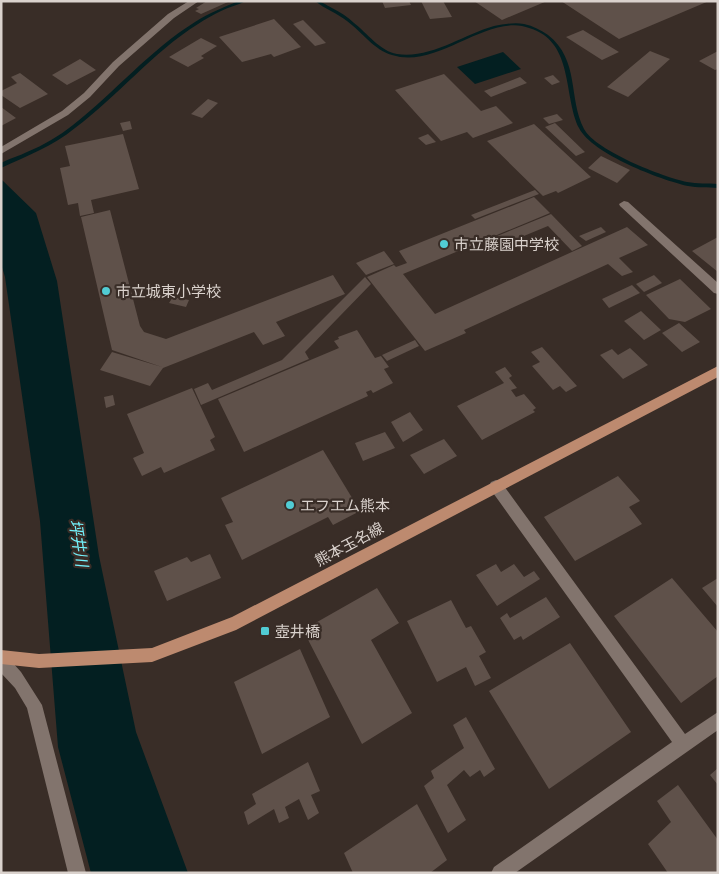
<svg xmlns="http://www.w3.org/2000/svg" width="719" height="874" viewBox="0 0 719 874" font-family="Mulish,'Noto Sans JP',sans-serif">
<rect width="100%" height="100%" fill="#392d27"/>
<path fill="#031f21" d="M503 52 521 69 475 84 457 67Z
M1 179 36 213 57 281 99 556 136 732 188 873H91L58 747 40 521 5 277 1 264Z"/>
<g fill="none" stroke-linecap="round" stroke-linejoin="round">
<path fill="#031f21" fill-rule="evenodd" d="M239 1H246C238 5 229 7 221 11 213 15 205 19 198 24 152 53 118 96 75 128 53 146 27 156 1 168V163L3 162C11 158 19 156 27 152 44 145 59 136 73 125 115 92 150 50 195 22 209 13 224 7 239 1Z
M315 1C322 1 326 5 332 8 340 12 348 17 354 23 367 33 380 51 397 54 431 59 462 35 494 26 504 24 515 22 524 24 533 26 541 30 548 35 580 60 568 98 584 129 596 151 663 177 687 182 697 184 708 183 718 184V188C708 187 697 188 688 186 661 180 592 154 579 128 564 98 573 48 537 31 533 29 527 27 522 26 481 19 435 69 392 55 374 50 362 32 347 21 337 13 325 9 315 1Z"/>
</g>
<path fill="#5f514a" d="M207 1H228V2L201 14 195 11 199 9 196 8Z
M382 1H409L411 5 385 8Z
M421 1H443L452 17 430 19Z
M474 1H547L502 20Z
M561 1H709L619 39Z
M274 19 301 47 274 57 271 54 242 62 219 37Z
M303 20 326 43 315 46 293 24Z
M583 30 619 52 602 60 566 37Z
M201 38 217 46 201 56 204 58 188 67 169 57Z
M650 51 670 59 628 97 607 87Z
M718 51V69L715 70 699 61Z
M80 59 96 70 67 85 52 75Z
M20 73 48 94 20 108 1 95V91L17 83 11 77Z
M444 74 481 111 496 106 513 123 473 138 467 132 441 141 395 90Z
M553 75 560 82 552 85 544 78Z
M520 77 527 83 491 97 484 91Z
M208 99 218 103 202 118 191 114Z
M1 107 16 118 1 126Z
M557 114 563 120 549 124 543 118Z
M130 121 132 129 123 131 120 123Z
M555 123 585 152 576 156 545 127Z
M534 124 591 177 558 193 556 191 543 196 487 141Z
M123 134 139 189 91 200 94 213 80 216 78 203 68 205 60 168 70 166 65 146Z
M428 134 436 142 426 145 418 138Z
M601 156 630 170 617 183 588 168Z
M535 190 539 194 475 219 471 215Z
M534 197 550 213 403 274 435 314 627 227 648 245 619 258 633 272 622 276 608 264 464 330 466 333 425 351 367 277 394 265 396 267 407 263 399 251Z
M110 210 140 326 144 332 166 339 333 275 345 294 276 322 285 336 263 345 254 332 163 368 150 386 100 370 112 352 162 367 112 350 81 217Z
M551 214 582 246 572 251 548 226 497 247 490 239Z
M601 227 606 232 586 241 579 236Z
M718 237V272L692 251Z
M384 251 394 264 366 275 356 263Z
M654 275 662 283 644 292 636 284Z
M365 277 371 284 305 352 309 359 201 405 194 389 208 383 212 390 282 360Z
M680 279 711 309 685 322 669 319 646 295Z
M632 285 640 293 609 308 602 299Z
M173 297 189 300 186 307 169 303Z
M641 311 661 330 644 340 624 321Z
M679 323 700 342 682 352 662 333Z
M357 330 375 358 381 356 389 367 384 369 393 383 373 393 371 390 366 392 368 396 244 452 218 399 339 348 334 341 339 339 338 337Z
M415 340 419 346 387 361 382 355Z
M542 347 577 386 566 392 560 386 553 390 532 366 540 362 531 352Z
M630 348 648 365 623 379 600 355 612 349 618 355Z
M505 367 512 376 509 378 517 388 511 390 516 397 524 394 536 408 533 410 535 412 482 440 457 406 504 383 495 372Z
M192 388 215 437 210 440 215 450 164 473 161 467 142 476 133 458 144 453 127 414Z
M113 395 115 405 106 408 104 397Z
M410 412 423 430 403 442 391 422Z
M385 432 395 448 363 461 355 443Z
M444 439 457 456 424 474 410 455Z
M323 450 360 511 333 525 328 517 242 560 225 525 233 522 221 498Z
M618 476 640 501 629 507 642 524 575 561 544 517Z
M210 554 221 578 167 601 154 571 187 557 191 562Z
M496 564 501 572 514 564 524 577 534 571 540 579 497 606 476 575Z
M672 578 718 632V676L681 703 614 616Z
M718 578V607L702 588Z
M377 588 399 623 371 640 412 713 362 744 303 630Z
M546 597 560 617 523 640 521 636 514 640 500 618 507 613 510 618Z
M451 600 466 628 471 626 486 652 479 656 491 678 475 686 466 667 437 682 407 621Z
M570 643 631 732 549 789 489 691Z
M300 649 330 717 262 754 234 682Z
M466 717 495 769 484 777 480 770 470 777 464 770 447 785 466 820 448 833 424 786 434 778 431 771 464 748 453 725Z
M308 762 320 791 311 795 319 813 308 820 299 799 285 807 289 818 279 823 274 809 248 825 244 812 256 804 252 794Z
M718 768V785L710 775Z
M678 785 718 840V873H668L648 844 671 822 657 801Z
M417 804 447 860 430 873H353L344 853Z"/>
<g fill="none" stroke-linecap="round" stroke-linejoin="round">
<path fill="#82746d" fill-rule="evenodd" d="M189 1H199L174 18 119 66 90 97 68 115 1 154V147L62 111 84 93 113 62 168 14Z
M624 201 628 202 718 283V294L714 293 620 206 619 204Z
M496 480 501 482 685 734 718 712V730L515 873H491L494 867 672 742 491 490 489 486 491 482Z
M1 657 12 662 21 672 42 705 86 873H68L27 708 15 688 1 673Z"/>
<path fill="#bd8a6f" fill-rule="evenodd" d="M718 366V377L236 630 152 662 39 668 1 664V650L39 654 152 648 232 617Z"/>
</g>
<g fill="#51ccd4" stroke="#392d27" stroke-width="2">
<circle cx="444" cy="244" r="5"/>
<circle cx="106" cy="291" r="5"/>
<circle cx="290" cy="505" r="5"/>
<rect x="260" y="626" width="10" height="10" rx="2.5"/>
</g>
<g text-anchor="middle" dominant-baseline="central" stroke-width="4.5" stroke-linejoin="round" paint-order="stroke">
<g font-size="15" fill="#dad2cd" stroke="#392d27" text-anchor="start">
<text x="454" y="244">市立藤園中学校</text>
<text x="116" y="291">市立城東小学校</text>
<text x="300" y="505">エフエム熊本</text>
<text x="275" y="631">壺井橋</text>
</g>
<g font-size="15" fill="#dad2cd" stroke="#392d27">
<text transform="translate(349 544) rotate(-28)">熊本玉名線</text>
</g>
<g font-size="16" font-style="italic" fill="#73f2fb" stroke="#392d27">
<text transform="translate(79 543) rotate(81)">坪井川</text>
</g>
</g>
<rect width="719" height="874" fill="none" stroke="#dad2cd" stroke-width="5"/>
</svg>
